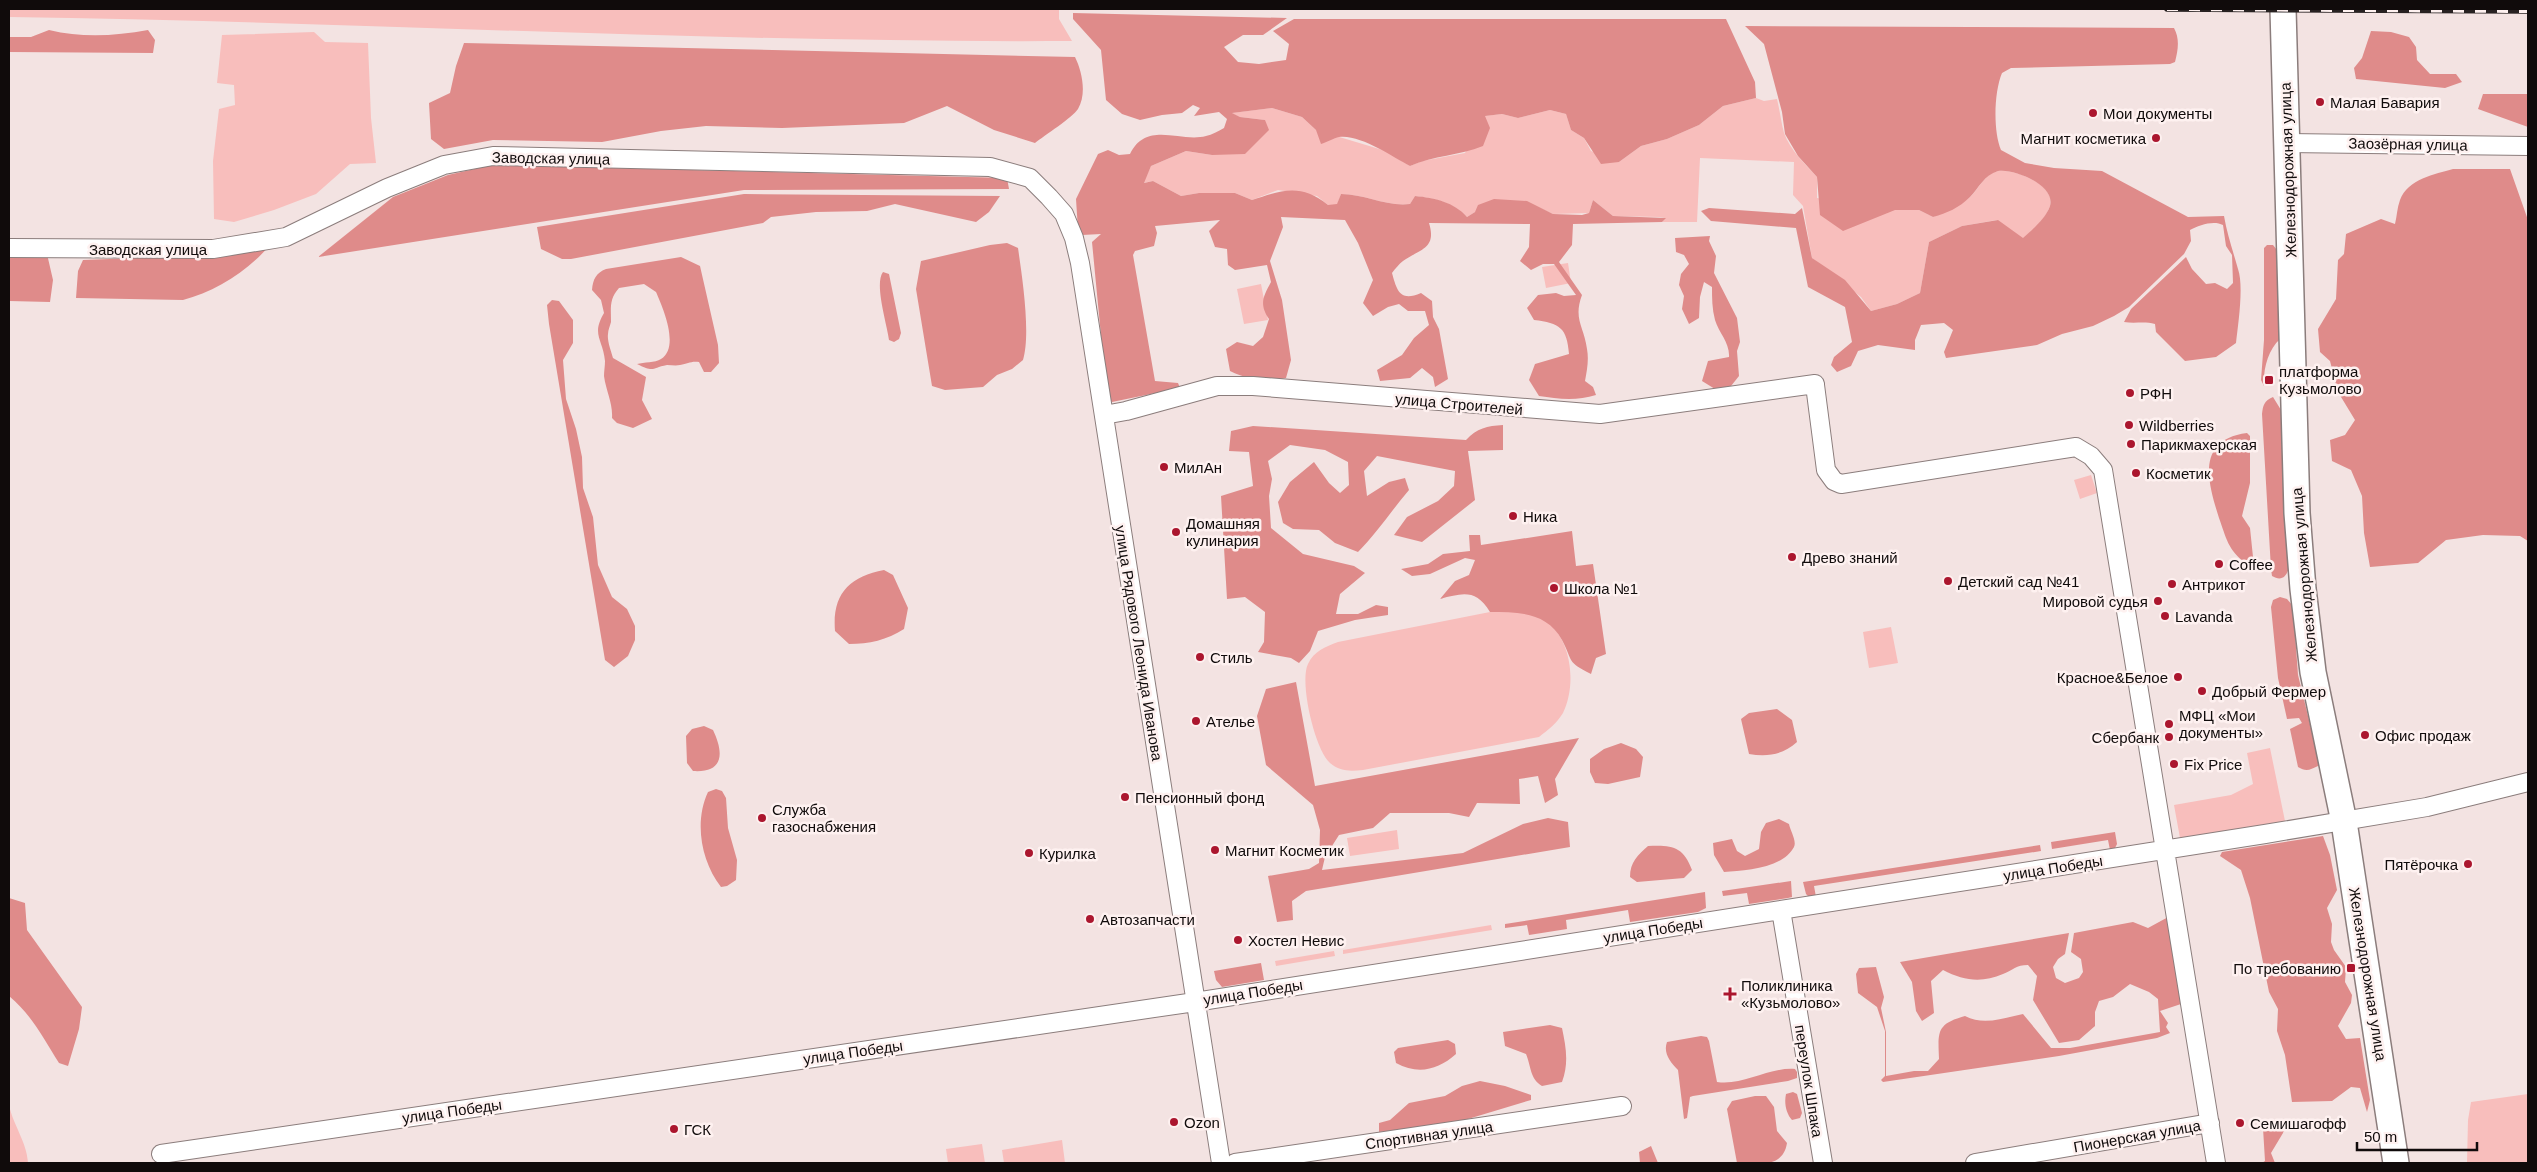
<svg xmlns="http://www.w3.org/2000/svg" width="2537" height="1172" viewBox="0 0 2537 1172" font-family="Arial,sans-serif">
<rect width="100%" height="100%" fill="#f3e3e2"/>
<path fill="#f8bebc" d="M9 9H1059V19L1072 41C717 43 363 22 9 17Z
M314 32 325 42 368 43 371 118 376 163 350 164 316 194 274 210 234 222 214 219 213 161 219 109 235 105 234 85 217 83 222 35Z
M1756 98 1764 101 1777 99C1780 111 1781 122 1784 133 1790 150 1806 165 1817 177V198L1895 210H1919L1933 217C1945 211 1961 205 1970 197 1980 188 1984 174 1998 171 2014 168 2056 185 2050 206 2046 219 2032 230 2023 239L1997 220 1962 226 1929 242 1920 293 1897 304 1871 311 1861 297 1812 258 1803 206 1793 195 1794 162 1700 158 1697 222H1662L1665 218 1660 217 1613 216 1593 200 1589 213 1553 214 1531 204 1475 212 1467 217C1454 203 1435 198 1415 196L1410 204C1387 207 1365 194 1341 194L1337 205H1328L1317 196 1278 190 1252 200 1235 193H1199L1181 196 1153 181 1143 183 1151 166 1186 151 1212 155 1265 120 1240 117 1231 113 1272 108 1302 117 1316 130 1386 151 1410 166 1422 161 1465 153 1484 116 1502 114 1518 118 1550 110 1566 114 1571 130 1584 138 1591 151 1619 162 1641 146 1667 139 1699 125 1723 106Z
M1568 263 1571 283 1546 288 1542 267Z
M1261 284 1268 320 1244 324 1237 289Z
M2091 475 2097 493 2080 499 2074 480Z
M1490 612C1507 612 1527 610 1543 619 1572 637 1577 684 1563 713 1557 723 1548 730 1539 737L1363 770C1351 771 1340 772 1330 763 1315 750 1299 682 1308 664 1314 651 1325 647 1338 642Z
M1891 627 1898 663 1869 668 1863 632Z
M2270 748 2285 821 2180 838 2174 805 2231 795 2253 784 2247 753Z
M1397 830 1399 849 1350 856 1347 838Z
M1491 925 1492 930 1343 954V950Z
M1334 951 1335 956 1276 966 1275 961Z
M2528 1094V1163H2467L2468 1120 2471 1102Z
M9 1105C13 1125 27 1142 28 1163H9Z
M1062 1140 1065 1163H1004L1002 1150Z
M982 1144 985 1163H948L946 1149Z"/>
<path fill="#df8b8a" d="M1073 13 1287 18 1263 35H1243L1224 47 1238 62 1259 64 1286 60 1289 44 1273 31 1294 19H1726L1755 82 1756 98 1723 106 1699 125 1667 139 1641 146 1619 162 1601 164 1584 138 1571 130 1566 114 1550 110 1518 118 1502 114 1485 116 1490 128 1483 146C1459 156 1434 155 1410 166 1393 157 1360 134 1339 137 1334 138 1327 142 1321 144L1316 130 1302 117 1272 108 1232 113 1240 117 1265 120 1269 130 1245 154 1212 155 1186 151 1151 166 1144 183 1153 181 1181 196 1199 193H1235L1252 200C1282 190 1301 183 1328 205L1337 204 1341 194C1365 194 1387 207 1410 204L1415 196C1435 198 1454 202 1467 217L1475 212 1478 205 1494 199 1527 201 1553 214 1582 215 1589 213 1593 200 1613 216 1666 218 1662 222 1573 224 1572 245 1559 262 1582 295C1573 319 1584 326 1587 349 1589 360 1587 370 1585 381L1593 387 1596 395C1577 401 1558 399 1539 396L1529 380 1535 364 1569 354C1567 328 1560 323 1534 320L1527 308 1538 295 1556 293 1564 296 1576 295 1554 264H1543L1531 270 1520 261 1529 247 1530 224 1429 223C1437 249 1420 249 1403 261 1399 264 1395 269 1392 273 1397 291 1400 302 1421 293L1432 301 1433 317 1439 329 1448 379 1435 387 1433 377 1422 368 1410 378 1380 381 1377 370 1402 355 1414 338 1429 325 1425 311H1408L1399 304 1388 307 1373 316 1363 303 1373 280 1358 243 1345 220 1281 217 1283 227 1270 261 1282 300 1291 360 1286 378C1265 382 1249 380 1230 371L1226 349 1237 342 1253 346 1263 337 1269 319C1259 304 1263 297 1271 282L1267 265 1235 270 1228 265 1227 249 1215 247 1209 231 1220 220 1155 226 1157 233 1154 246 1135 251 1133 255 1155 381 1178 383 1180 388 1112 402 1107 398 1092 242 1101 234 1082 235 1078 230 1076 199 1098 154 1108 150 1119 155 1130 154C1147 120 1180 143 1206 136 1212 135 1218 131 1224 128L1227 119 1219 112 1194 116 1200 108 1193 105 1182 113 1162 115 1140 120 1122 114 1106 100 1101 50 1073 19Z
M1745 26 2174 28C2180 39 2178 50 2175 62L2170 64 2011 68 2002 73C1994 92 1993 131 2001 150L2025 163 2054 168 2102 171 2188 217 2224 216C2227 234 2233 251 2238 269 2244 286 2238 325 2236 343L2216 357 2185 361 2156 332 2155 324C2144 321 2135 324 2124 322L2131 309 2186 257 2192 269 2206 284 2215 283 2227 289 2233 283 2232 255 2226 246 2223 225C2214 220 2199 225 2190 230L2191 241 2184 254 2129 307 2114 316 2093 326 2062 334 2037 345 1946 358 1944 352 1953 330 1944 323 1921 325 1915 340V350L1878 345 1858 351 1851 366 1837 372 1831 365 1834 357 1852 342 1845 307 1808 287 1796 228 1711 221 1701 211 1709 208 1795 214 1802 208 1812 258 1845 280 1871 311 1897 304 1920 293 1929 242 1962 226 1998 220 2023 238C2032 230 2046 218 2050 206 2056 185 2013 168 1998 171 1984 175 1979 188 1970 197 1959 208 1947 213 1933 217L1919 210H1895L1843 231 1820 215 1817 177 1798 156 1785 134 1782 112 1764 44Z
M49 30C82 38 115 36 148 30L155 40 153 53 9 52V37H31Z
M2371 31 2391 32 2409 37 2416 47 2417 60 2430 74H2456L2462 82 2445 88 2356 79 2354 68 2362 58Z
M464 43 1075 57C1082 71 1087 94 1078 109 1073 117 1044 136 1035 143L994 130 947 106 904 123 782 128 706 126 661 131 602 142 493 140 444 149 431 139 429 103 450 93 456 66Z
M2483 94H2528V127L2478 109Z
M492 165 1007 178 1009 189 744 190 318 257 393 197 448 175Z
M2453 169H2510L2528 220V541L2520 536 2483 535 2446 540 2418 563 2370 567 2364 533 2362 496 2351 470 2332 461 2330 440 2345 435 2355 420 2338 392 2330 361 2320 352 2318 329 2336 299 2338 260 2344 254 2346 234 2381 219 2395 224C2397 216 2397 208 2400 200 2408 179 2435 174 2453 169Z
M744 194 1000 196 989 212 976 222 895 204 867 211 816 212 771 217 763 223 571 259H562L541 249 537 227Z
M1710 236 1709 241 1716 256 1714 273 1737 318 1740 342 1737 351 1739 376 1731 386 1715 389 1702 381 1708 361 1729 357C1730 343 1719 333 1715 320 1712 309 1712 298 1712 287L1704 282 1700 297 1699 318 1689 324 1682 309 1684 296 1679 285 1681 274 1689 264 1684 255 1676 252 1675 238Z
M1007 243 1018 248C1022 276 1031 334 1023 360L1012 369 997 375 983 387 945 390 932 386 916 289 921 261 990 245Z
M2267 245H2273L2277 250 2280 339C2268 350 2263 369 2264 386L2261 380 2264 340V248Z
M269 246C249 270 215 292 183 300L76 298 78 271 83 260 218 255Z
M9 254H47L53 280 50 302 9 301Z
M681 257 700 266 718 345 719 363 711 372H704L699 362C690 361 688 364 680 365 676 366 671 365 667 365 651 368 655 373 637 364 644 362 655 363 661 359 680 347 663 308 656 292L644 284 619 288C609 299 611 308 611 322 610 326 608 330 608 334 607 341 611 351 613 358L646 377 642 400 652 419 633 428 617 423 612 418C613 403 606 391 604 376 604 371 605 366 605 361 603 339 591 335 604 313L601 300 592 290C593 279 596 273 606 269Z
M883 272 889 274 901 333 899 339 894 342 889 340C887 324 874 284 883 272Z
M552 300 559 301 573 320V343L563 360 566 399 576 429 582 457 583 488 593 517 598 565 612 597 627 609 635 626V640L628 656 614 667 605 660 549 324 547 305Z
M2273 397 2281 410 2289 567C2287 576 2282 582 2272 576L2271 569 2262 414C2263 405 2264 401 2273 397Z
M1503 425V450L1468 451 1475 500 1422 542 1394 535 1407 517 1438 501 1454 486 1455 471 1377 456 1364 471 1367 496 1389 482 1405 478 1409 490C1391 511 1377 533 1358 552L1335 543 1319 530 1293 529 1283 523 1278 502 1290 482 1314 462 1329 483 1340 493 1349 485 1348 462 1325 450 1290 445 1268 461 1272 479 1269 496 1271 528 1303 554 1354 566 1365 573 1340 594 1336 614H1358L1376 605 1388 607V615L1355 620 1318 631 1310 651 1299 663 1291 658 1258 652 1264 642 1265 612 1245 597 1227 599 1221 496 1253 486 1249 452 1229 451 1231 431 1253 426 1466 440C1477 428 1487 426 1503 425Z
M2247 433 2250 436V483L2242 516 2250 528 2253 557 2246 563C2228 551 2226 537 2219 518 2208 483 2195 440 2247 433Z
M1572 531 1576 566 1593 564 1606 654 1596 658 1591 674C1566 661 1574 663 1562 640 1547 612 1518 612 1490 612 1476 589 1463 593 1440 599L1455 581 1469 575 1475 560 1465 558 1430 574 1412 576 1401 569 1428 564 1443 554 1470 551 1469 535H1480L1481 545Z
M884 570 893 575 908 608 904 629C887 640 869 644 849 644L835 631C832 594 849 577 884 570Z
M2280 597 2287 599 2293 606 2298 675 2318 757V766C2310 770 2306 772 2298 767L2290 729 2302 723 2299 718 2287 719 2278 678 2271 607 2273 600Z
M1296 682 1315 786 1579 738 1555 779 1558 795 1545 803 1538 776 1519 779 1520 804 1477 803 1469 817 1449 813H1390L1373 828 1339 835 1325 857 1322 870 1463 853 1523 824 1548 818 1568 822 1570 847 1306 891 1292 901 1293 920 1277 922 1268 876 1309 869 1319 863 1320 830 1313 805 1266 765 1257 716 1266 689Z
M1777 709 1792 720 1797 742C1783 755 1767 757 1749 754L1741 719 1749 713Z
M704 726 713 730C724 753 724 773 693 771L687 763 686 736 692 729Z
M1621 743 1636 749 1643 757 1640 777 1608 784 1595 783 1590 772V759L1604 749Z
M716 789 722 791 726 798 728 828 737 860 736 880 727 886 721 887C701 861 694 822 708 792Z
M1779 819 1789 824C1790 830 1797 841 1794 847 1782 869 1745 870 1724 872L1714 855 1713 843 1732 839 1737 851 1745 856 1759 849 1761 832 1766 823Z
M2115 832 2117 844 2114 850H2110L2108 840 2052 849 2051 842Z
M2323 836 2330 855 2337 890 2327 908 2332 924 2331 942 2334 950 2346 967 2345 982 2352 995 2351 1003 2338 1026 2346 1039 2360 1038 2370 1100 2367 1112 2360 1088 2351 1087 2332 1101 2292 1102 2285 1055 2277 1031 2278 1009 2269 992 2250 898 2241 870 2220 856 2222 852Z
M2040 845 2041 851 1814 886 1816 897H1809L1806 894 1803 882Z
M1648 846C1672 845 1683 846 1692 870L1684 878 1637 882 1630 877C1630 862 1638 855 1648 846Z
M1791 881 1792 897 1788 898 1749 904 1747 893 1723 896 1722 891Z
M1705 892 1706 908 1698 912 1630 922 1628 910 1566 920 1567 929 1529 935 1527 925 1505 928V924Z
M9 898 25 903 27 930 82 1007 79 1029 68 1066 59 1063C43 1038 32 1015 9 996Z
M2170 916 2184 1003 2160 1011 2168 1023 2166 1027 2170 1033 2157 1038 2059 1056 1883 1082 1881 1080 1885 1076V1031L1877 1007 1858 993 1856 974 1859 968 1876 967 1884 997 1881 1008 1886 1032V1076L1914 1071H1928L1939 1059C1938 1032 1936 1024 1965 1016 1984 1026 2003 1018 2023 1014L2051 1048H2070L2160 1032 2158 999 2149 992 2130 984 2113 997 2099 1001 2095 1012V1026L2079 1040 2059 1043 2033 1000 2037 976 2028 965C2016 965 2013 970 2003 974 1982 983 1964 981 1943 970L1931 981 1934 1013 1922 1021 1916 1011 1912 982 1900 962 2069 933 2065 954 2058 959 2053 967 2056 978 2065 983 2079 978 2083 972 2081 959 2071 952 2074 933 2133 922 2148 928Z
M1261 963 1264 980 1222 987 1216 980 1214 971Z
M1550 1025 1562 1028C1566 1047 1569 1063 1562 1082L1542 1086C1530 1079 1531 1066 1526 1054L1505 1046 1503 1032Z
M1701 1036 1707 1037 1709 1041 1717 1082C1743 1086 1769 1067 1795 1069L1797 1072V1078L1788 1081 1693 1096 1690 1097 1687 1118 1684 1119 1678 1070C1670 1062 1663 1053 1667 1042Z
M1448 1040 1455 1044 1456 1054C1438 1070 1418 1075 1396 1063L1394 1052 1398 1048Z
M1480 1081 1505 1086 1531 1095V1100L1458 1122 1379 1132V1123L1390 1120 1409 1103 1445 1096 1462 1086Z
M1793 1092 1797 1094 1802 1113 1800 1118 1792 1120C1786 1113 1784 1103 1786 1094Z
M1755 1096H1766L1774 1107 1777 1131 1787 1143C1783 1169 1757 1163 1737 1163L1727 1109 1732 1101Z
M2273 1122 2285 1126 2283 1133 2271 1153 2275 1163H2262L2265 1161 2263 1128Z
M1651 1146 1658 1163H1640L1639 1152Z"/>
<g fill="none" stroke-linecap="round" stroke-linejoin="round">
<g stroke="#8b7d7c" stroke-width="20">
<path id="street" d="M2287 143 2528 146
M9 248 213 249 286 237 387 188 444 165 493 156 990 167 1030 178 1049 197 1064 214 1074 238 1080 263 1221 1163
M1815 385 1826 470 1834 481 1841 484 2076 447 2091 456 2103 470 2216 1163
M1104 415 1126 411 1217 386H1253L1600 414 1815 384
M1781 910 1823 1163
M161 1154 1195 1002 2265 834 2427 807 2528 782
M1235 1163 1622 1106
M1975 1163 2210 1123"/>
</g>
<g stroke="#8b7d7c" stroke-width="28">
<path id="secondary" d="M2283 9 2297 513 2303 589 2313 672 2344 822 2396 1163"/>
</g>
<use href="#street" stroke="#fff" stroke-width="18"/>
<use href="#secondary" stroke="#fff" stroke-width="25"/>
<g stroke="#272121" stroke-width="5.5">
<path id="rail" d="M2167 9 2528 11"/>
</g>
<use href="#rail" stroke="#fef1f0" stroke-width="4" stroke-dasharray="11" stroke-linecap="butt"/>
</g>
<g fill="#ab162e" stroke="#fef1f0" stroke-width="2">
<circle cx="2320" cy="102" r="5"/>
<circle cx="2093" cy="113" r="5"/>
<circle cx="2156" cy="138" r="5"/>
<rect x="2264" y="375" width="10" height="10" rx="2.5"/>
<circle cx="2130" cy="393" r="5"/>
<circle cx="2129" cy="425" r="5"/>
<circle cx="2131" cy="444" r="5"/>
<circle cx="1164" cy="467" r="5"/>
<circle cx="2136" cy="473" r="5"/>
<circle cx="1513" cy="516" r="5"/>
<circle cx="1176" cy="532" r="5"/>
<circle cx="1792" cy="557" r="5"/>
<circle cx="2219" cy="564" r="5"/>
<circle cx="1948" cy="581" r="5"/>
<circle cx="2172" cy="584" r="5"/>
<circle cx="1554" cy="588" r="5"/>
<circle cx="2158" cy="601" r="5"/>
<circle cx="2165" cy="616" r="5"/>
<circle cx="1200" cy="657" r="5"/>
<circle cx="2178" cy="677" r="5"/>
<circle cx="2202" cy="691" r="5"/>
<circle cx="1196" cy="721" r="5"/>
<circle cx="2169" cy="724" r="5"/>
<circle cx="2365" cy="735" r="5"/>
<circle cx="2169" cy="737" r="5"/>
<circle cx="2174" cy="764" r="5"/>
<circle cx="1125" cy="797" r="5"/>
<circle cx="762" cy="818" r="5"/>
<circle cx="1215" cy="850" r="5"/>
<circle cx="1029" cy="853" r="5"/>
<circle cx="2468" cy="864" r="5"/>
<circle cx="1090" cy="919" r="5"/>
<circle cx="1238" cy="940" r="5"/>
<rect x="2346" y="963" width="10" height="10" rx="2.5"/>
<path d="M1727.5 986.5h5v5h5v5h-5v5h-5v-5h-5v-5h5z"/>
<circle cx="1174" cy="1122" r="5"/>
<circle cx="2240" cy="1123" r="5"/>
<circle cx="674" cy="1129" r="5"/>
</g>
<g text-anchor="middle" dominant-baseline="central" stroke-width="5" stroke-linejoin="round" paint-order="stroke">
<g font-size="15" fill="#100b0b" stroke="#fef1f0" text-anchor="start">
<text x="2330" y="102">Малая Бавария</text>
<text x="2103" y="113">Мои документы</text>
<text x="2146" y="138" text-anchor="end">Магнит косметика</text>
<text x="2279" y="371">платформа<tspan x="2279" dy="17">Кузьмолово</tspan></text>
<text x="2140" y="393">РФН</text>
<text x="2139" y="425">Wildberries</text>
<text x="2141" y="444">Парикмахерская</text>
<text x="1174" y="467">МилАн</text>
<text x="2146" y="473">Косметик</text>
<text x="1523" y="516">Ника</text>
<text x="1186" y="523">Домашняя<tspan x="1186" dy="17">кулинария</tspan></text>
<text x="1802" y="557">Древо знаний</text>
<text x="2229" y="564">Coffee</text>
<text x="1958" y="581">Детский сад №41</text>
<text x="2182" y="584">Антрикот</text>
<text x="1564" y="588">Школа №1</text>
<text x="2148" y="601" text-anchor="end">Мировой судья</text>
<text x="2175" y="616">Lavanda</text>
<text x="1210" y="657">Стиль</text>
<text x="2168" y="677" text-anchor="end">Красное&amp;Белое</text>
<text x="2212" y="691">Добрый Фермер</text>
<text x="2179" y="715">МФЦ «Мои<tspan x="2179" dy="17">документы»</tspan></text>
<text x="1206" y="721">Ателье</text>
<text x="2375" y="735">Офис продаж</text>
<text x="2159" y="737" text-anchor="end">Сбербанк</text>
<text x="2184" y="764">Fix Price</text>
<text x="1135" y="797">Пенсионный фонд</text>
<text x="772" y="809">Служба<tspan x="772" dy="17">газоснабжения</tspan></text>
<text x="1225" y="850">Магнит Косметик</text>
<text x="1039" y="853">Курилка</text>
<text x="2458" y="864" text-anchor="end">Пятёрочка</text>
<text x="1100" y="919">Автозапчасти</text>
<text x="1248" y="940">Хостел Невис</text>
<text x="2341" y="968" text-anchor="end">По требованию</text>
<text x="1741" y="985">Поликлиника<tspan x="1741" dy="17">«Кузьмолово»</tspan></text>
<text x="1184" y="1122">Ozon</text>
<text x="2250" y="1123">Семишагофф</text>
<text x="684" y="1129">ГСК</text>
</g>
<g font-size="15" fill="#100b0b" stroke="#fef1f0">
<text transform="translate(2408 144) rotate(1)">Заозёрная улица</text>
<text transform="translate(551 158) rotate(1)">Заводская улица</text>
<text transform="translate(2288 170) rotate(-92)">Железнодорожная улица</text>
<text x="148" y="249">Заводская улица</text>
<text transform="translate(1459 404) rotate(5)">улица Строителей</text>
<text transform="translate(2304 575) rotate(-95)">Железнодорожная улица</text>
<text transform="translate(1139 643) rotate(81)">улица Рядового Леонида Иванова</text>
<text transform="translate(2053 868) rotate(-9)">улица Победы</text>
<text transform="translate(1653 930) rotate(-9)">улица Победы</text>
<text transform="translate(2368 974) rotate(81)">Железнодорожная улица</text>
<text transform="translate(1253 992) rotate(-9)">улица Победы</text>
<text transform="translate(853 1052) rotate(-8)">улица Победы</text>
<text transform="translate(1809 1081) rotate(81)">переулок Шпака</text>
<text transform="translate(452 1111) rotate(-8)">улица Победы</text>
<text transform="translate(1429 1135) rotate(-8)">Спортивная улица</text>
<text transform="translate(2137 1136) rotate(-10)">Пионерская улица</text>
</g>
</g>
<rect width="2537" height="1172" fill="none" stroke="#100b0b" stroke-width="20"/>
<path d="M2357 1142v8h120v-8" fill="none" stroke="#100b0b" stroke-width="2.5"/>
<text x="2364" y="1142" font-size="15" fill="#100b0b" stroke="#fef1f0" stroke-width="4" paint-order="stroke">50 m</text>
</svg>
